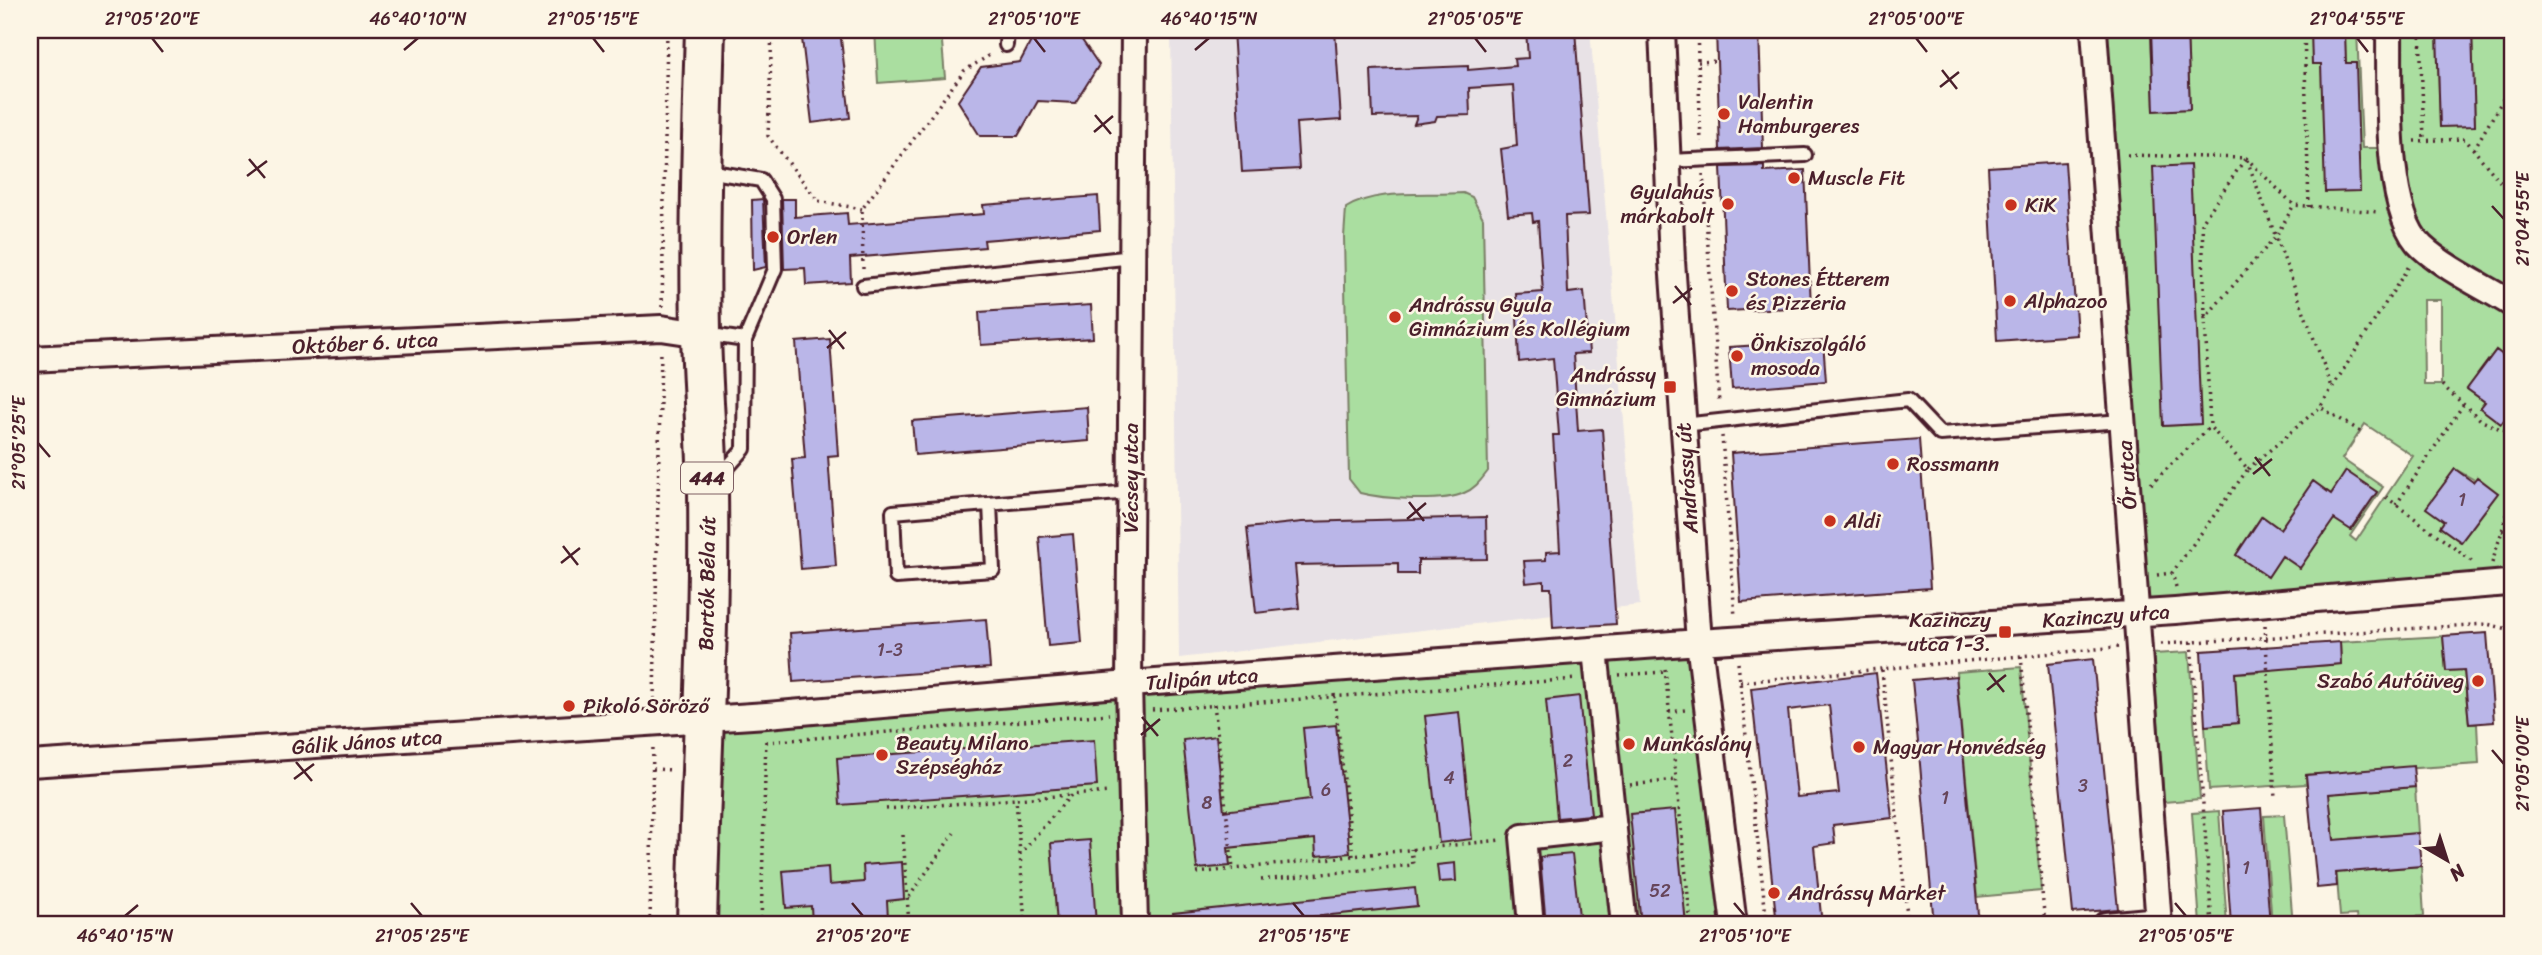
<svg xmlns="http://www.w3.org/2000/svg" width="2542" height="955" viewBox="0 0 2542 955" font-family="Sriracha,sans-serif">
<rect width="100%" height="100%" fill="#fcf5e5"/>
<filter id="ink" filterUnits="userSpaceOnUse"><feTurbulence type="fractalNoise" baseFrequency=".0143" numOctaves="2"/><feDisplacementMap in="SourceGraphic" scale="14" xChannelSelector="R" yChannelSelector="G"/><feConvolveMatrix kernelMatrix="1 2 1 2 8 2 1 2 1" color-interpolation-filters="sRGB"/></filter>
<g filter="url(#ink)">
<path fill="#e8e2e6" d="M1171 30H1590L1640 605 1179 658Z"/>
<path fill="#aadea0" stroke="#7a7e66" stroke-width="2" fill-rule="evenodd" d="M875 30H941L945 78 878 83Z
M2097 30H2151L2154 110 2190 109 2187 30H2357L2362 148H2382L2379 30H2437L2440 126 2475 125 2472 30H2512V362L2496 350 2467 389 2485 402 2481 408 2501 423 2512 409V556L2504 580 2139 611ZM2190 165 2200 424 2164 426ZM2423 300H2441V385H2424ZM2365 424 2413 456 2356 541 2350 536 2383 487 2342 459ZM2455 469 2498 493 2461 542 2440 527 2444 521 2427 507ZM2347 472 2377 492 2351 530 2334 519 2300 567 2282 555 2267 576 2236 555 2261 517 2280 529 2313 482 2331 494Z
M1463 193 1472 197 1483 218 1488 471C1481 480 1475 489 1464 493 1442 503 1383 499 1360 493L1349 479 1344 237 1346 208C1378 188 1425 196 1463 193Z
M2443 636 2446 671 2464 670 2469 724H2477L2479 764 2306 775V784L2209 790 2205 726 2238 723 2235 673 2258 672 2257 647 2289 668 2341 664 2340 642Z
M1696 645 1730 925H707L713 722Z
M2189 652 2200 799 2164 802 2153 654Z
M2021 667 2041 891 1977 897 1956 672Z
M2415 787 2418 833 2351 838 2353 871 2421 866 2424 916 2357 921 2356 915 2340 916 2332 817 2312 818 2310 795Z
M2219 811 2227 925H2200L2192 813Z
M2284 815 2293 925H2272L2264 816Z"/>
<path fill="#bab6e8" stroke="#4a1f2b" stroke-width="2" fill-rule="evenodd" d="M801 30H840L850 118 812 123Z
M1037 30H1075L1099 65 1075 103 1038 101 1018 136H980L958 101 981 67 1020 62Z
M1233 30H1335L1341 120 1296 123 1299 169 1242 172Z
M1526 30H1575L1589 215 1565 216 1568 293 1584 291 1589 353 1573 354 1578 431 1602 429 1616 624 1553 628 1551 588H1544V581L1526 583 1524 561 1546 560V552L1560 551 1553 435H1559L1553 358 1519 362 1516 294 1543 292 1538 221 1533 222 1532 213 1508 215 1501 149 1517 146 1513 85 1469 88 1470 115 1437 116 1435 121 1414 124 1417 116 1373 117 1371 70 1468 66V70L1515 66 1514 59 1528 58Z
M1716 30H1759L1763 148 1720 150Z
M2151 30H2187L2190 109 2154 111Z
M2311 30H2345L2346 63H2356L2360 191 2325 192 2321 64H2312Z
M2437 30H2472L2475 126 2440 127Z
M2065 162 2077 335 1997 341 1988 167Z
M2190 165 2201 424 2163 426 2153 167Z
M1764 166V172L1805 170 1811 307 1727 311 1721 167Z
M1098 196 1100 230 984 240 985 247 850 258 851 282 806 285 805 268 784 269 782 199H795V217L847 213 848 225 984 214 983 205Z
M763 199 766 267 753 270 752 200Z
M1091 305 1093 338 981 345 979 312Z
M830 339 838 455 828 456 836 566 801 569 792 459 805 458 796 342Z
M1823 341 1826 381 1732 389 1729 347Z
M2496 350 2512 362V409L2501 424 2480 408 2485 402 2467 389Z
M1087 407 1089 441 915 455 912 421Z
M1919 439 1930 588 1741 602 1731 453Z
M2455 469 2473 482 2477 477 2498 493 2461 542 2440 527 2444 521 2426 508Z
M2346 471 2377 492 2351 530 2334 519 2300 568 2282 556 2268 577 2236 555 2262 516 2280 529 2313 481 2331 494Z
M1486 517 1487 559 1418 560V574H1398V563L1295 565 1299 608 1256 613 1247 528 1302 522Z
M1073 534 1082 643 1048 646 1039 537Z
M986 619 990 668 793 682 790 633Z
M2487 633 2494 722 2469 724 2464 670 2446 671 2443 636Z
M2340 642 2341 664 2235 673 2238 723 2205 726 2201 651Z
M2093 659 2118 909 2073 913 2048 664Z
M1876 673 1892 818 1833 825 1835 843 1814 846 1822 925H1777L1751 688ZM1829 705 1839 793 1797 797 1788 710Z
M1956 676 1979 925H1934L1919 753 1912 680Z
M1579 696 1591 815 1557 818 1546 700Z
M1459 712 1472 839 1439 843 1425 716Z
M1336 725 1350 853 1316 856 1315 839 1228 848 1230 866 1197 869 1183 740 1216 736 1224 811 1310 800 1303 728Z
M1094 740 1097 786 840 805 837 758Z
M2413 766 2415 787 2329 794 2334 840 2418 833 2421 866 2336 873 2337 886 2317 888 2306 775Z
M2261 808 2270 925H2231L2223 811Z
M1675 810 1686 925H1641L1630 814Z
M1090 840 1096 925H1057L1051 843Z
M1572 854 1580 925H1546L1540 857Z
M902 862 904 899 887 901 888 918 812 924 811 906 786 908 783 871 828 867 829 885 864 882 863 865Z
M1455 863 1456 881 1439 882 1437 865Z
M1415 888 1417 906 1284 920 1285 925H1174L1173 913Z"/>
<g fill="none" stroke-linecap="round" stroke-linejoin="round">
<g stroke="#4a1f2b" stroke-width="18">
<path id="lane" d="M1006 45 1007 30
M1668 161 1805 155
M863 286 1133 257
M705 334 745 340 775 269 773 199 761 180 707 171
M1683 425 1908 400 1940 434 2123 421
M717 479 744 449 745 340
M990 504 993 570 896 577 893 512 1131 492"/>
</g>
<g stroke="#4a1f2b" stroke-width="30">
<path id="street" d="M1134 30 1129 684 1135 925
M1662 30 1672 261 1699 642 1734 925
M2094 30 2159 925
M2389 30C2390 80 2383 213 2422 247 2446 269 2485 287 2512 304
M30 359 661 328 701 334
M1595 650 1624 925
M30 764 767 715 1129 684 1699 642 2175 611 2507 583 2512 586
M1531 925 1523 837 1614 827
M2106 925 2159 920"/>
</g>
<g stroke="#4a1f2b" stroke-width="44">
<path id="primary" d="M697 925C700 780 710 636 708 491 707 438 702 385 701 332 699 231 702 130 705 30"/>
</g>
<path stroke="#4a1f2b" stroke-width="3.5" stroke-dasharray="2 5" stroke-linecap="butt" d="M772 30 768 136 818 201 862 209
M1697 30 1701 142
M2304 30 2309 207
M2420 30 2424 140
M1698 62 1717 61
M2414 141 2465 139 2501 183 2512 187
M2474 149 2512 84
M2127 155 2246 158 2294 205 2379 212
M2247 160 2332 387
M1703 174 1719 404
M863 269 862 209 964 71 993 53
M662 307 667 30
M2205 316 2202 222 2245 159
M2442 385 2482 421 2512 434
M2360 431 2320 407 2409 266
M1722 436 1735 617
M2248 469 2320 407
M2151 484 2210 427
M2386 497 2473 562
M2396 505 2463 405
M2502 531 2512 534
M2492 563 2512 499
M2157 575 2172 573
M2176 587 2172 573 2248 469 2210 427 2205 318 2276 236 2294 205
M2265 625 2275 798
M2191 642 2212 925
M2161 644 2487 624 2512 630
M2021 656 2045 925
M1738 663 1767 925
M1665 669 1691 925
M1882 670 1908 925
M1619 675 1665 672
M1740 682 2118 647
M1334 694 1353 856
M654 699 661 350
M1214 704 1233 869
M1152 710 1577 679
M1669 712 1685 710
M766 742 1109 714
M653 769 672 770
M1630 785 1676 780
M886 809 1016 799
M903 835 909 925
M1020 854 1016 799 1070 795
M1197 873 1500 840
M1261 880 1413 865 1411 849
M909 897 954 833
M650 925 653 745
M761 925 766 738
M1025 925 1020 854 1071 795 1109 792"/>
<use href="#lane" stroke="#fcf5e5" stroke-width="12"/>
<use href="#street" stroke="#fcf5e5" stroke-width="24"/>
<use href="#primary" stroke="#fcf5e5" stroke-width="38"/>
</g>
</g>
<path fill="none" stroke="#4a1f2b" stroke-width="2.5" d="M152 38 163 52M593 38 604 52M1034 38 1045 52M1475 38 1486 52M1916 38 1927 52M2357 38 2368 52M404 50 418 38M1195 50 1209 38M1942 70 1957 89M1940 87 1959 72M1095 115 1111 134M1094 132 1113 116M249 159 265 178M247 176 267 161M2492 206 2504 219M1675 286 1691 305M1673 303 1692 288M829 330 844 349M827 348 846 332M38 443 50 457M2255 457 2270 476M2253 474 2272 459M1409 502 1424 521M1407 519 1426 503M563 546 578 565M561 563 580 548M1989 673 2004 692M1987 690 2006 675M1142 717 1158 736M1141 735 1160 719M2492 750 2504 764M296 762 312 781M294 779 314 764M411 903 422 916M852 903 863 916M1293 903 1304 916M1734 903 1745 916M2175 903 2186 916M125 916 138 905"/>
<g fill="#c8321e" stroke="#fcf5e5" stroke-width="2.5">
<circle cx="1724" cy="114" r="7"/>
<circle cx="1794" cy="178" r="7"/>
<circle cx="1728" cy="204" r="7"/>
<circle cx="2011" cy="205" r="7"/>
<circle cx="773" cy="237" r="7"/>
<circle cx="1732" cy="291" r="7"/>
<circle cx="2010" cy="301" r="7"/>
<circle cx="1395" cy="317" r="7"/>
<circle cx="1737" cy="356" r="7"/>
<rect x="1663" y="380" width="14" height="14" rx="3.5"/>
<circle cx="1893" cy="464" r="7"/>
<circle cx="1830" cy="521" r="7"/>
<rect x="1998" y="625" width="14" height="14" rx="3.5"/>
<circle cx="2478" cy="681" r="7"/>
<circle cx="569" cy="706" r="7"/>
<circle cx="1629" cy="744" r="7"/>
<circle cx="1859" cy="747" r="7"/>
<circle cx="882" cy="755" r="7"/>
<circle cx="1774" cy="893" r="7"/>
</g>
<g text-anchor="middle" dominant-baseline="central" stroke-width="5" stroke-linejoin="round" paint-order="stroke">
<g font-size="18" fill="#66455a">
<text x="2462" y="500">1</text>
<text x="890" y="650">1-3</text>
<text x="1568" y="761">2</text>
<text x="1449" y="778">4</text>
<text x="2083" y="786">3</text>
<text x="1326" y="790">6</text>
<text x="1945" y="798">1</text>
<text x="1207" y="803">8</text>
<text x="2246" y="868">1</text>
<text x="1660" y="891">52</text>
</g>
<rect fill="#fcf5e5" stroke="#7f5f63" stroke-width="2" x="681" y="462.5" width="52" height="31" rx="5"/>
<g font-size="19" font-weight="bold" fill="#4a1f2b">
<text x="707" y="478">444</text>
</g>
<g font-size="21" fill="#4a1f2b" stroke="#fcf5e5" text-anchor="start">
<text x="1738" y="102">Valentin<tspan x="1738" dy="24">Hamburgeres</tspan></text>
<text x="1808" y="178">Muscle Fit</text>
<text x="1714" y="192" text-anchor="end">Gyulahús<tspan x="1714" dy="24">márkabolt</tspan></text>
<text x="2025" y="205">KiK</text>
<text x="787" y="237">Orlen</text>
<text x="1746" y="279">Stones Étterem<tspan x="1746" dy="24">és Pizzéria</tspan></text>
<text x="2024" y="301">Alphazoo</text>
<text x="1409" y="305">Andrássy Gyula<tspan x="1409" dy="24">Gimnázium és Kollégium</tspan></text>
<text x="1751" y="344">Önkiszolgáló<tspan x="1751" dy="24">mosoda</tspan></text>
<text x="1656" y="375" text-anchor="end">Andrássy<tspan x="1656" dy="24">Gimnázium</tspan></text>
<text x="1907" y="464">Rossmann</text>
<text x="1844" y="521">Aldi</text>
<text x="1991" y="620" text-anchor="end">Kazinczy<tspan x="1991" dy="24">utca 1-3.</tspan></text>
<text x="2464" y="681" text-anchor="end">Szabó Autóüveg</text>
<text x="583" y="706">Pikoló Söröző</text>
<text x="896" y="743">Beauty Milano<tspan x="896" dy="24">Szépségház</tspan></text>
<text x="1643" y="744">Munkáslány</text>
<text x="1873" y="747">Magyar Honvédség</text>
<text x="1788" y="893">Andrássy Market</text>
</g>
<g font-size="21" fill="#4a1f2b" stroke="#fcf5e5">
<text transform="translate(365 343) rotate(-3)">Október 6. utca</text>
<text transform="translate(2127 475) rotate(-94)">Őr utca</text>
<text transform="translate(1131 478) rotate(-90)">Vécsey utca</text>
<text transform="translate(1687 478) rotate(-94)">Andrássy út</text>
<text transform="translate(707 583) rotate(-89)">Bartók Béla út</text>
<text transform="translate(2106 616) rotate(-4)">Kazinczy utca</text>
<text transform="translate(1202 679) rotate(-4)">Tulipán utca</text>
<text transform="translate(367 742) rotate(-4)">Gálik János utca</text>
</g>
</g>
<rect width="2542" height="955" fill="none" stroke="#fcf5e5" stroke-width="77"/>
<g transform="translate(2447 860) rotate(141)" stroke="#fcf5e5" stroke-width="5" paint-order="stroke">
<path d="M0-5L12 26L0 18L-12 26Z" fill="#4a1f2b"/>
<text y="-10" font-size="19" font-weight="bold" text-anchor="middle" fill="#4a1f2b">N</text>
</g>
<rect x="38" y="38" width="2466" height="878" fill="none" stroke="#4a1f2b" stroke-width="2.5"/>
<g font-size="18" text-anchor="middle" fill="#4a1f2b">
<text x="152" y="25">21°05'20"E</text>
<text x="418" y="25">46°40'10"N</text>
<text x="593" y="25">21°05'15"E</text>
<text x="1034" y="25">21°05'10"E</text>
<text x="1209" y="25">46°40'15"N</text>
<text x="1475" y="25">21°05'05"E</text>
<text x="1916" y="25">21°05'00"E</text>
<text x="2357" y="25">21°04'55"E</text>
<text transform="translate(2523 219) rotate(-90)" y="6">21°04'55"E</text>
<text transform="translate(19 443) rotate(-90)" y="6">21°05'25"E</text>
<text transform="translate(2523 764) rotate(-90)" y="6">21°05'00"E</text>
<text x="125" y="942">46°40'15"N</text>
<text x="422" y="942">21°05'25"E</text>
<text x="863" y="942">21°05'20"E</text>
<text x="1304" y="942">21°05'15"E</text>
<text x="1745" y="942">21°05'10"E</text>
<text x="2186" y="942">21°05'05"E</text>
</g>
</svg>
